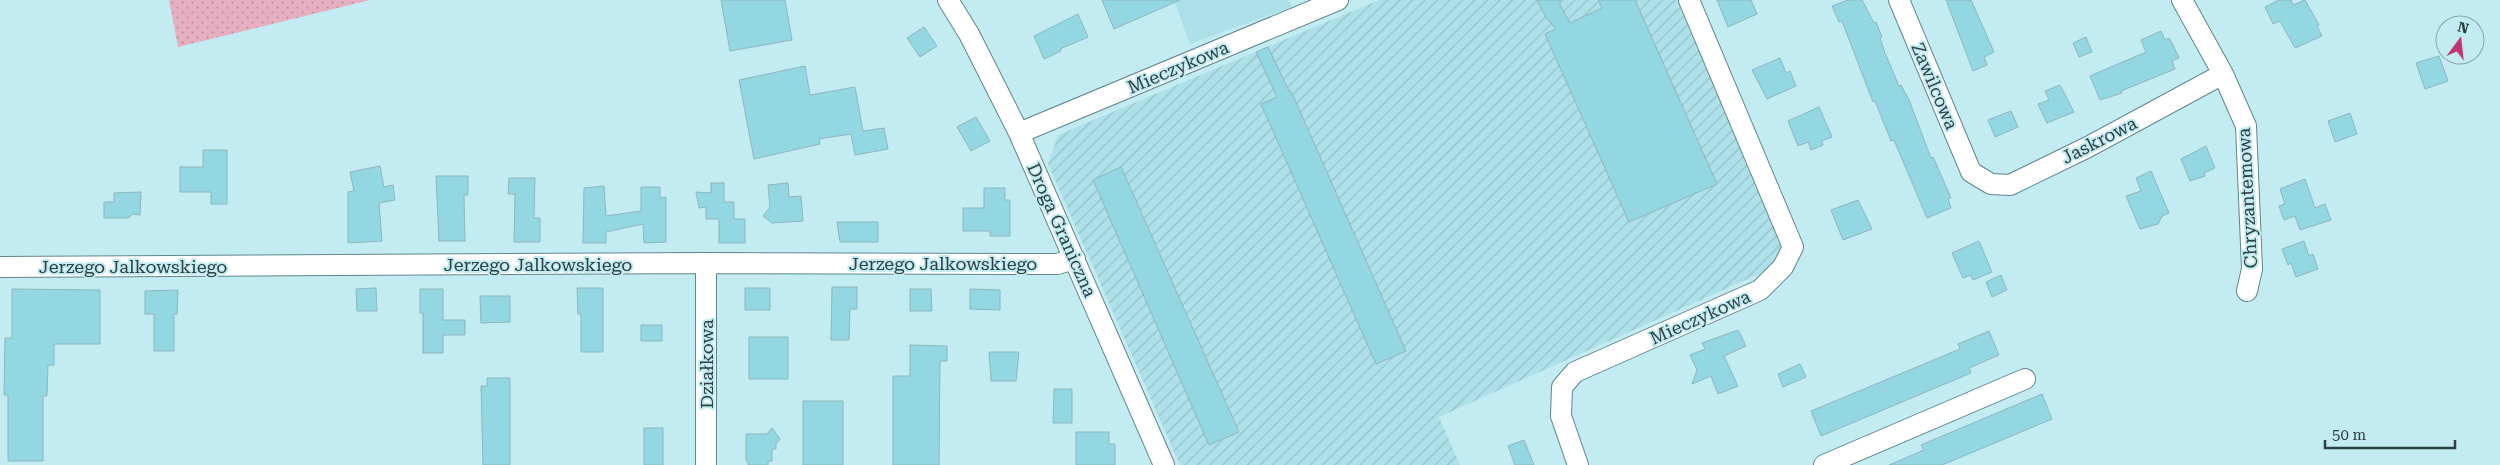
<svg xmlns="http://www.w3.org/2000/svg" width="2500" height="465" viewBox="0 0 2500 465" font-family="'Roboto Serif',serif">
<defs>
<pattern id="industrial-furrows" width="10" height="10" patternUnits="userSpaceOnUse" patternTransform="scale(1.25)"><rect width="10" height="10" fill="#ade0e9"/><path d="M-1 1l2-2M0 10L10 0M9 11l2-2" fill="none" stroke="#95c1c9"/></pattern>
<pattern id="grass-dots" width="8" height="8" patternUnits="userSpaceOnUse" patternTransform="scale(1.25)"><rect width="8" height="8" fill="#e7b0c2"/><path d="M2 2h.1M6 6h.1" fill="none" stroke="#bc919f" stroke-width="1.8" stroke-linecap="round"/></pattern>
</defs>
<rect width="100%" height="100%" fill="#c2ebf2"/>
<path fill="#ade0e9" d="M1174 0H1288L1292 7 1190 44Z"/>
<path fill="url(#industrial-furrows)" d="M1379 0H1682L1787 247 1770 269 1439 417 1460 465H1180L1048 164 1058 135Z"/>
<path fill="url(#grass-dots)" d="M169 0H370L178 47Z"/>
<path fill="#93d7e3" stroke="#8eb6bd" d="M721 0H785L792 40 730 51Z
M1102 0H1180L1114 29Z
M1537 0H1560V5L1570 23 1602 8 1598 0H1635L1717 184 1629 222 1545 34 1556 29 1545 16Z
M1717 0H1751L1757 14 1728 27Z
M1848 0H1862L1874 23 1876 22 1882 37 1880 38 1885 53 1899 86 1901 85 1909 100 1931 158 1933 157 1951 198 1948 199 1951 208 1927 218 1894 140 1891 141 1875 101 1873 102 1842 21 1839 22 1832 6Z
M1946 0H1971L1994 52 1984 57 1987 65 1973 71Z
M2279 0H2291L2293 5 2305 0 2319 25 2317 26 2322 36 2295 48 2280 21 2273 24 2265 7Z
M1078 14 1088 37 1060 49 1061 51 1044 59 1034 36Z
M924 27 937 46 920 57 907 38Z
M2161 31 2165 40 2169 38 2172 43 2179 58 2172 61 2175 69 2121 91 2122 93 2100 100 2090 76 2146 52 2141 40Z
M2086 37 2092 52 2079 57 2073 43Z
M1268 47 1289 91H1291L1406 351 1376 364 1261 104 1277 97 1256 52Z
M2439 56 2448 81 2425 89 2416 63Z
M1780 58 1786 73 1790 71 1796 86 1767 99 1752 70Z
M805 66 810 95 855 87 863 131 884 128 888 149 855 155 851 134 819 139 820 144 754 159 739 80Z
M2060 85 2074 112 2047 123 2038 104 2049 100 2045 91Z
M1819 107 1832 137 1822 141 1823 145 1811 150 1808 142 1798 146 1788 121Z
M2011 111 2018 127 1995 137 1988 120Z
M2350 113 2357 134 2335 142 2328 121Z
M976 117 990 141 971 151 957 127Z
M2206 146 2215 168 2204 173 2205 176 2190 181 2181 159Z
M203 150H227V204H211V192H180V167H203Z
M380 166 384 187 393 185 395 200 379 203 382 241 348 243V192L354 191 350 172Z
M1121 167 1239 432 1209 445 1093 180Z
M2151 171 2169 213 2162 216 2158 224 2140 229 2126 196 2141 191 2136 178Z
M436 176H468V195H464L465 241H439Z
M509 178H535L534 218H540V242H514L515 194H508Z
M2305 179 2315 208 2325 204 2331 220 2300 230 2295 216 2284 220 2279 206 2285 204 2280 189Z
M711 183H724V202H734V219H745V243H719V219H706V207L699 208 696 192 711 193Z
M788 183 789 197 801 196 803 221 772 223 763 216 770 207 768 185Z
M604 186 606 216 641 211V187H660V198L666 197V242L644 243 643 224 606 232V243H583L584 188Z
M984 188H1005V200H1010V236H990V231H963V208H984Z
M141 192 140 215 133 214 128 218H104V202H114V193Z
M1858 200 1872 229 1843 240 1831 210Z
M837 222H878V242H840Z
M1979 241 1992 272 1973 280 1971 275 1963 278 1952 253Z
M2304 241 2309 256 2313 254 2318 269 2296 277 2291 263 2288 265 2282 249Z
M2001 275 2007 290 1992 297 1986 282Z
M832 287H857V309H850L849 340H831Z
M376 288 377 311H357L356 289Z
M577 288H603V352H581V314H578Z
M745 288H770V310H745Z
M12 289 100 290V344H54V365H48L47 396H43V461H8V395H4L5 338H12Z
M420 289H443V320H465V335H443V353H423V313H420Z
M910 289H931L932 311H910Z
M970 289 1000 290V310L970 309Z
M178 290 177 314H174V351H154V314H145V291Z
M480 296H510V322L481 323Z
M641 325H662V341H641Z
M1738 330 1746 346 1724 356 1738 386 1718 394 1711 376 1692 384 1697 370 1690 355 1705 349 1702 343Z
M1989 331 1999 355 1969 368 1971 373 1821 436 1811 411 1960 349 1958 344Z
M749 337H788V379H749Z
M910 345 947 346V361H940L939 465H893V376H910Z
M989 352H1019L1016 381H991Z
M1800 364 1806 377 1783 387 1778 374Z
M487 378H510V465H483L481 386H487Z
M1054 389H1072V423H1053Z
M2042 394 2052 419 1942 465H1889L1924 450 1921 445Z
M803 401H843V465H803Z
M644 428H663V465H644Z
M772 428 780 439 776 444V449H772V461H768V465H748V461H746V434H767Z
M1076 432H1109V444H1115V465H1076Z
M1524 440 1534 465H1515L1508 446Z"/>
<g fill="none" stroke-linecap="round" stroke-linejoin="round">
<g stroke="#60868d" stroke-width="22">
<path id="street" d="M948 0 969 34 1019 133 1164 465
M1899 0 1971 172 1991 184 2010 185 2088 147 2223 74
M2182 0 2223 74 2246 126 2252 269 2247 291
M1019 133 1338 0
M706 263V465
M0 267 706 263 1057 264 1075 259
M1578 465 1561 416 1562 387 1575 372 1760 290 1783 267 1793 247 1689 0
M1824 465 2025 379"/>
</g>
<use href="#street" stroke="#fff" stroke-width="20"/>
</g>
<g text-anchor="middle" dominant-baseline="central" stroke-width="4" stroke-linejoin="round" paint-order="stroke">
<g font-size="18" fill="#2f4043" stroke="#c2ebf2">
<text transform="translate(1178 67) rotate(-23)">Mieczykowa</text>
<text transform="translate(1935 86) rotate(67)">Zawilcowa</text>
<text transform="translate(2099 140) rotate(-27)">Jaskrowa</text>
<text transform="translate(2247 198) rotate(-93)">Chryzantemowa</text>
<text transform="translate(1062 230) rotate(66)">Droga Graniczna</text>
<text x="943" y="263">Jerzego Jalkowskiego</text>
<text x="538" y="264">Jerzego Jalkowskiego</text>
<text x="133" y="266">Jerzego Jalkowskiego</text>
<text transform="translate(1700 317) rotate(-24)">Mieczykowa</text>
<text transform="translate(706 364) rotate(-90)">Działkowa</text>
</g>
</g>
<g transform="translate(2460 40) rotate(15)"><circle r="24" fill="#c2ebf2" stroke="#87a7ac"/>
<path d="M0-4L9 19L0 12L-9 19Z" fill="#bf3673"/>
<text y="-8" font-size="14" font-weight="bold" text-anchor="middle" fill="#2f4043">N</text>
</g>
<path d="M2325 440v8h130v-8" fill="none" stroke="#2f4043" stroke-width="2.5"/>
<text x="2332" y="440" font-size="15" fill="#2f4043" stroke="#c2ebf2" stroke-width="4" paint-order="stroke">50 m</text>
</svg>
